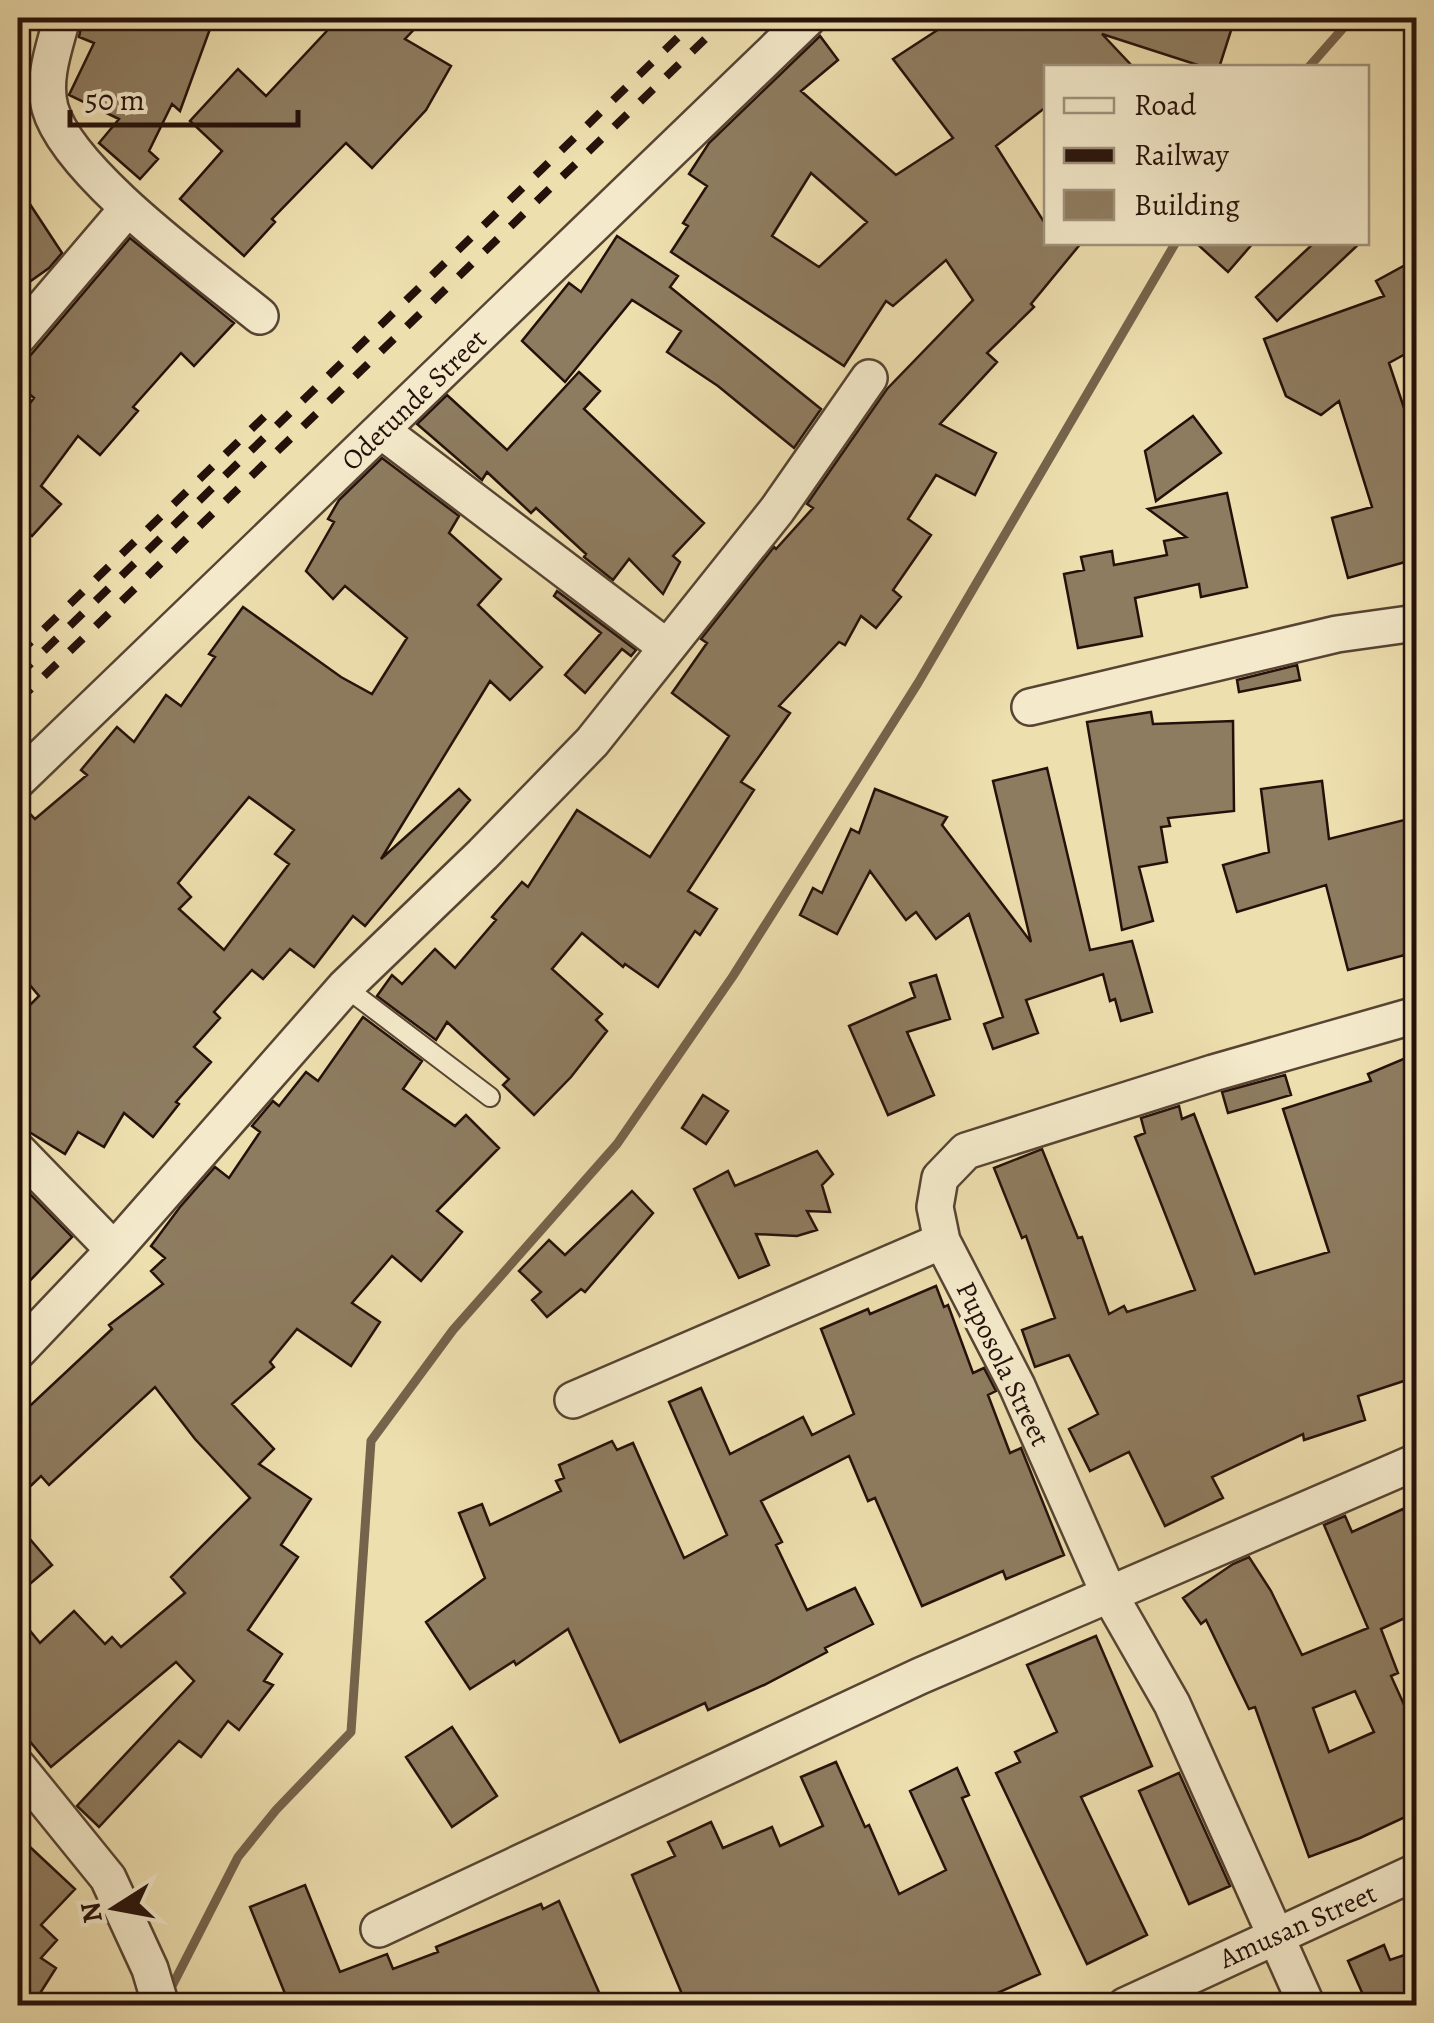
<svg xmlns="http://www.w3.org/2000/svg" width="1434" height="2023" viewBox="0 0 1434 2023" font-family="Alegreya,serif">
<rect width="100%" height="100%" fill="#eedfaf"/>
<filter id="stains"><feTurbulence type="fractalNoise" baseFrequency=".002" numOctaves="4"/><feColorMatrix values="0 0 0 0 .2 0 0 0 0 .09 0 0 0 0 .02 0 0 0 .5 -.17"/></filter>
<radialGradient id="worn" r=".72"><stop offset=".6" stop-color="#630" stop-opacity="0"/><stop offset="1" stop-color="#630" stop-opacity=".3"/></radialGradient>
<g fill="none" stroke-linecap="round" stroke-linejoin="round">
<path stroke="#75634b" stroke-width="9" d="M1308 68 1352 18
M168 1994 238 1857 276 1810 351 1732 371 1441 453 1330 617 1144 733 976 918 683 1176 242"/>
</g>
<path fill="#8e7c60" stroke="#25110a" stroke-width="2.5" fill-rule="evenodd" d="M83 18H214L180 111 172 104 149 151 158 159 140 179 99 143 119 119 69 95 94 43 79 37Z
M339 18H425L405 39 451 66 426 110 372 168 346 143 272 219 275 222 244 256 180 199 222 151 190 121 238 69 266 96Z
M956 18H1235L1219 68H1207L1102 34 1134 68H1046V107L996 146 1046 225V242H1082L1031 304 1034 307 987 353 997 362 940 424 996 453 975 495 936 475 908 519 931 535 893 590 901 597 876 628 861 616 845 645 839 642 779 706 790 713 741 782 754 790 688 891 717 909 700 935 695 931 658 987 625 964 623 967 582 933 552 969 602 1014 596 1020 607 1031 571 1077 534 1115 503 1085 509 1079 447 1022 436 1040 377 996 392 975 402 984 435 949 455 968 496 920 492 917 522 882 528 887 577 810 650 857 729 736 672 693 707 643 701 639 774 547 776 549 813 508 807 504 887 389 973 300 946 260 893 306 886 301 844 366 671 252 688 226 683 223 707 186 689 174 709 143 820 36 838 60 801 91 896 175 953 138 893 59ZM811 173 867 222 819 267 772 236Z
M18 186 62 253 49 268 18 290Z
M617 236 678 276 670 287 821 409 794 448 718 386 667 352 681 331 632 300 565 382 522 341 569 283 581 292Z
M130 238 234 323 194 366 181 353 133 407 138 411 100 455 78 436 41 486 61 504 32 536 18 524V419L34 398 18 384V370Z
M1195 242H1254L1228 272Z
M1315 242H1361L1277 321 1256 297Z
M1409 263 1416 277V348L1389 363 1404 408 1410 406 1416 426V559L1348 578 1332 518 1372 507 1339 401 1321 415 1286 396 1264 339 1384 296 1376 281Z
M579 372 600 391 584 409 704 523 673 556 680 562 663 594 629 559 613 580 584 557 586 554 536 508 531 513 487 472 482 480 417 424 447 395 507 450Z
M1193 416 1221 453 1156 501 1145 451Z
M382 458 459 516 449 533 501 579 478 605 542 667 510 700 490 681 381 859 459 789 470 800 365 926 353 916 314 967 290 949 263 979 252 970 214 1012 220 1018 194 1047 211 1062 176 1102 179 1104 153 1137 124 1113 104 1147 78 1132 65 1154 18 1125 27 1106 18 1098V1031L29 1016 24 1011 39 996 18 971V801L35 819 87 775 81 770 117 727 134 742 166 695 181 706 215 657 209 654 243 607 341 677 372 694 407 638 345 586 333 599 306 571 334 522 328 519 339 500ZM249 797 294 830 275 854 289 864 224 950 179 909 191 897 178 883Z
M1227 493 1247 587 1201 597 1199 584 1135 598 1142 636 1078 648 1064 574 1084 570 1081 557 1112 551 1114 565 1167 555 1164 541 1186 537 1148 509Z
M557 591 636 650 631 656 622 649 585 693 565 675 601 633 554 596Z
M1297 665 1300 680 1239 692 1237 680Z
M1151 712 1153 724 1233 721 1234 811 1168 818 1170 826 1161 827 1167 862 1139 867 1153 921 1122 930 1087 722Z
M1047 768 1090 950 1132 941 1152 1012 1121 1021 1115 999 1110 1001 1103 974 1026 1000 1038 1033 993 1049 984 1024 1003 1017 969 914 936 939 916 912 906 920 870 871 837 934 800 915 813 888 822 893 851 829 859 833 875 789 947 817 942 825 1031 942 993 781Z
M1322 781 1329 839 1416 817V952L1348 970 1326 885 1237 912 1223 865 1269 852 1261 789Z
M936 975 950 1019 907 1032 934 1095 888 1115 849 1026 915 997 910 983Z
M363 1017 422 1061 403 1089 455 1126 466 1115 499 1148 437 1211 462 1232 421 1281 392 1256 352 1303 380 1322 351 1366 297 1329 270 1362 274 1367 232 1404 274 1449 259 1464 311 1499 281 1545 298 1557 248 1630 282 1654 264 1681 273 1685 239 1730 228 1721 201 1757 179 1741 99 1827 77 1806 194 1681 176 1662 51 1767 18 1727V1616L40 1643 74 1611 105 1644 112 1637 121 1647 185 1593 171 1577 250 1498 195 1439 155 1387 49 1485 41 1476 18 1498V1417L112 1329 109 1325 163 1284 151 1271 165 1258 151 1246 180 1207 215 1167 229 1178 260 1132 252 1126 273 1101 279 1106 306 1072 318 1081Z
M1408 1057 1416 1073V1377L1358 1396 1365 1420 1304 1440 1303 1434 1212 1477 1223 1498 1165 1526 1129 1452 1090 1471 1069 1429 1098 1414 1069 1355 1035 1367 1022 1330 1055 1318 1026 1236 1022 1238 994 1168 1042 1149 1078 1238 1082 1237 1109 1314 1124 1306 1127 1312 1195 1290 1135 1137 1145 1133 1141 1118 1179 1106 1182 1119 1194 1114 1255 1274 1329 1252 1283 1109 1371 1081 1368 1074Z
M1285 1075 1291 1095 1228 1113 1222 1092Z
M703 1095 728 1111 706 1144 682 1128Z
M817 1151 833 1174 822 1185 830 1212 807 1211 817 1230 797 1236 756 1234 769 1265 739 1278 694 1189 728 1171 735 1186Z
M632 1191 653 1213 585 1292 581 1289 547 1317 532 1300 541 1292 519 1271 549 1240 565 1255Z
M28 1192 72 1237 18 1293V1203Z
M936 1286 944 1307 948 1305 973 1373 984 1368 996 1391 988 1395 1010 1453 1021 1448 1064 1555 1006 1579 1003 1571 922 1606 875 1498 868 1501 849 1456 761 1501 782 1542 776 1545 807 1610 855 1588 873 1624 825 1648 827 1652 764 1685 708 1710 705 1703 620 1742 568 1629 516 1665 514 1661 470 1689 426 1622 485 1578 459 1513 482 1504 490 1525 561 1491 556 1481 564 1478 559 1465 612 1441 617 1450 633 1443 684 1558 727 1535 669 1402 701 1388 730 1454 803 1417 812 1435 854 1414 821 1329 868 1309 870 1314Z
M1403 1509 1416 1538V1613L1381 1629 1398 1673 1391 1676 1416 1731V1812L1360 1838 1309 1857 1255 1707 1249 1709 1206 1620 1201 1624 1183 1598 1233 1564 1249 1557 1271 1591 1302 1655 1368 1628 1324 1525 1345 1516 1352 1532ZM1355 1691 1374 1732 1329 1752 1313 1708Z
M18 1525 52 1565 18 1594Z
M1096 1636 1152 1766 1081 1797 1147 1935 1087 1964 996 1773 1020 1762 1015 1752 1057 1732 1027 1665Z
M452 1727 497 1796 452 1827 406 1757Z
M836 1762 865 1827 869 1825 899 1894 946 1870 910 1791 957 1768 969 1795 962 1798 1040 1974 968 2006H687L632 1875 675 1856 668 1842 711 1822 723 1848 772 1827 780 1846 823 1826 801 1777Z
M1179 1773 1230 1886 1189 1904 1139 1791Z
M30 1847 75 1889 41 1925 57 1940 41 1958 56 1968 32 2006H18V1861Z
M305 1885 340 1972 387 1954 393 1969 438 1952 436 1947 541 1904 543 1909 559 1901 605 2006H290L250 1907Z
M1384 1945 1390 1960 1416 1951V2006H1368L1348 1961Z"/>
<g fill="none" stroke-linecap="round" stroke-linejoin="round">
<g stroke="#574433" stroke-width="22">
<path id="service" d="M345 987 490 1097"/>
</g>
<g stroke="#574433" stroke-width="40">
<path id="minor" d="M62 18C55 46 42 78 50 108 68 173 205 271 260 316
M18 337 128 208
M382 431 665 646
M1030 707 1337 634 1416 623
M18 780 808 18
M18 1151 114 1250
M18 1351 114 1250 345 987 483 854 592 742 777 510 869 378
M573 1400 942 1241
M18 1767 108 1878 150 1969 161 2006
M379 1929 920 1676 1416 1462
M1125 2006 1416 1872
M1307 2006 1172 1704 1109 1594 1017 1386 942 1241 935 1207 940 1178 966 1151 1213 1073 1416 1015"/>
</g>
<use href="#service" stroke="#f4eacb" stroke-width="18"/>
<use href="#minor" stroke="#f4eacb" stroke-width="35"/>
<path stroke="#25110a" stroke-width="8" stroke-dasharray="18 18" stroke-linecap="butt" d="M18 654 266 415
M18 676 698 18
M18 701 727 18"/>
</g>
<g text-anchor="middle" dominant-baseline="central" stroke-width="8" stroke-linejoin="round" paint-order="stroke">
<g font-size="28" fill="#25110a" stroke="#f4eacb">
<text transform="translate(414 400) rotate(-44)">Odetunde Street</text>
<text transform="translate(1003 1364) rotate(64)">Puposola Street</text>
<text transform="translate(1298 1926) rotate(-24)">Amusan Street</text>
</g>
</g>
<rect width="1434" height="2023" fill="none" stroke="#eedfaf" stroke-width="60"/>
<rect x="20" y="20" width="1394" height="1983" fill="none" stroke="#25110a" stroke-width="5"/>
<rect x="30" y="30" width="1374" height="1963" fill="none" stroke="#25110a" stroke-width="2.5"/>
<rect x="1044" y="65" width="325" height="180" fill="#f4eacb" stroke="#a1937e" stroke-width="2.5"/>
<rect x="1064" y="98" width="50" height="15" fill="#f4eacb" stroke="#a1937e" stroke-width="2.5"/>
<text x="1134" y="115" font-size="30" fill="#25110a">Road</text>
<rect x="1064" y="148" width="50" height="15" fill="#25110a" stroke="#a1937e" stroke-width="2.5"/>
<text x="1134" y="165" font-size="30" fill="#25110a">Railway</text>
<rect x="1064" y="190" width="50" height="30" fill="#8e7c60" stroke="#a1937e" stroke-width="2.5"/>
<text x="1134" y="215" font-size="30" fill="#25110a">Building</text>
<g transform="translate(115 1908) rotate(259)" stroke="#f4eacb" stroke-width="8" paint-order="stroke">
<path d="M0-8L18 38L0 25L-18 38Z" fill="#25110a"/>
<text y="-15" font-size="28" font-weight="bold" text-anchor="middle" fill="#25110a">N</text>
</g>
<path d="M70 110v15h228v-15" fill="none" stroke="#25110a" stroke-width="5"/>
<text x="85" y="110" font-size="30" fill="#25110a" stroke="#f4eacb" stroke-width="8" paint-order="stroke">50 m</text>
<rect width="100%" height="100%" filter="url(#stains)"/>
<rect width="100%" height="100%" fill="url(#worn)"/>
</svg>
